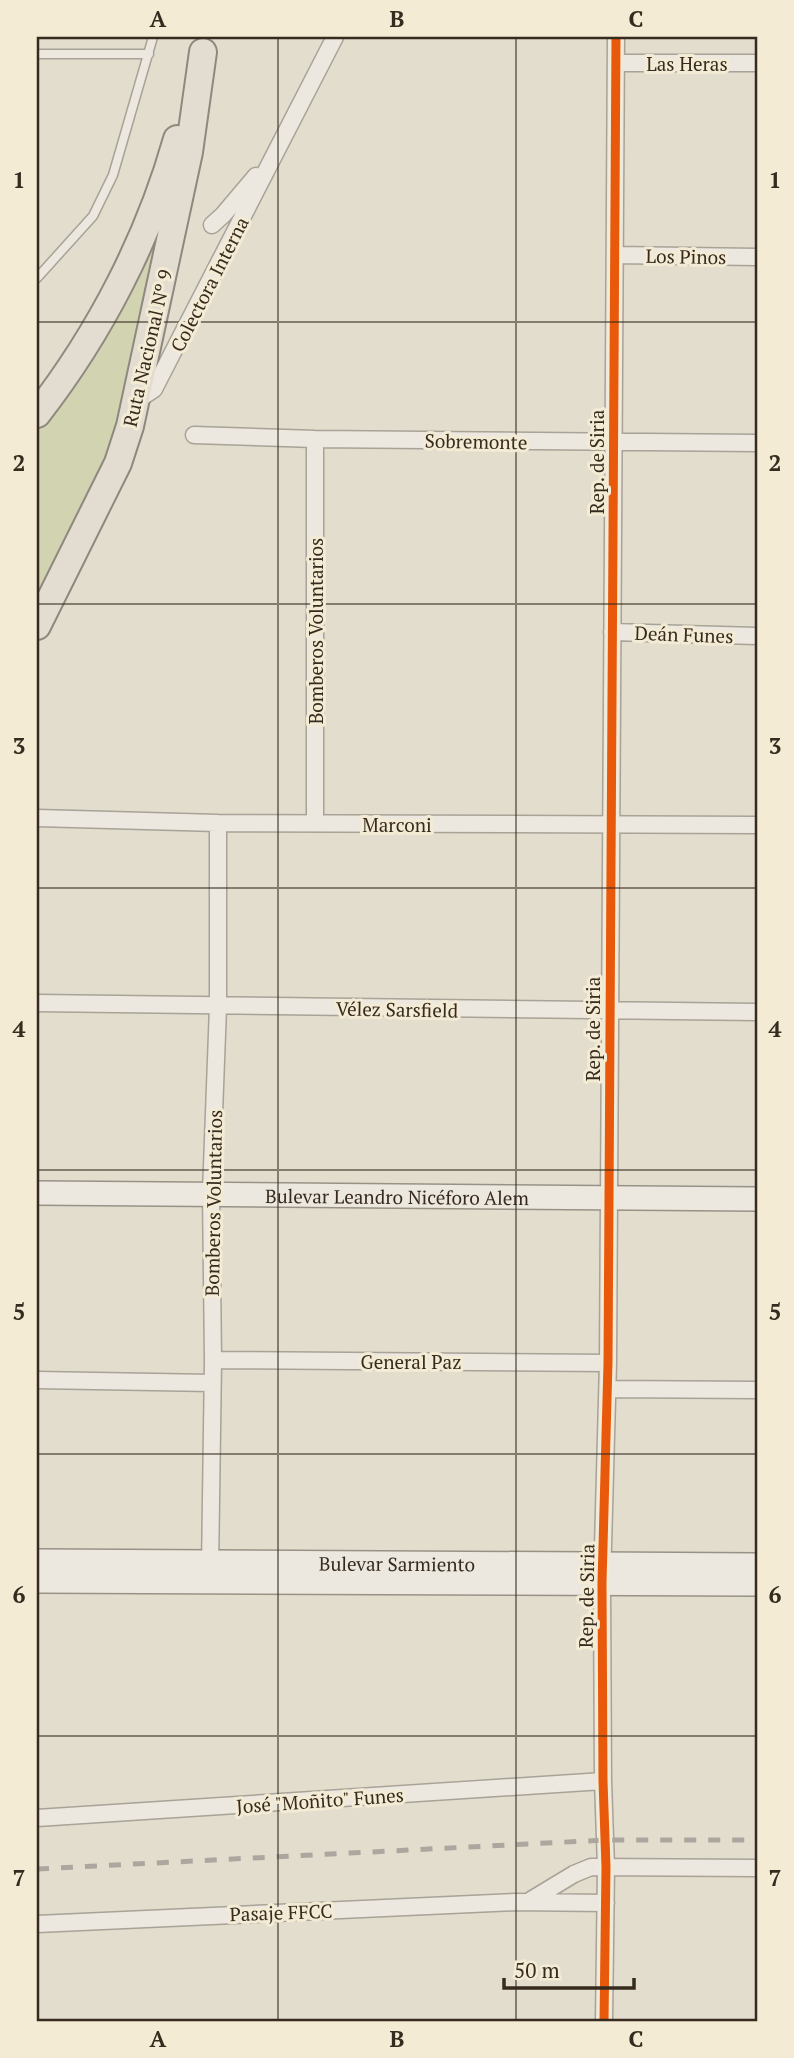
<svg xmlns="http://www.w3.org/2000/svg" width="794" height="2058" viewBox="0 0 794 2058" font-family="'PT Serif',serif">
<rect width="100%" height="100%" fill="#e3ddce"/>
<path fill="#d2d3b1" d="M183 151 115 445 37 605V428L65 393Z"/>
<g fill="none" stroke-linecap="round" stroke-linejoin="round">
<g stroke="#a8a297" stroke-width="11">
<path id="lane" d="M37 54H149
M37 278 93 216 113 175 153 37"/>
</g>
<g stroke="#a8a297" stroke-width="19">
<path id="street" d="M616 63H757
M212 225 223 215 256 176
M615 255 757 257
M136 401 154 389 335 37
M194 435 315 439 757 443
M315 439V823
M612 632 757 636
M37 818 218 823 757 825
M37 1003 757 1012
M213 1360 608 1363
M37 1380 212 1383
M608 1389 757 1390
M210 1570 213 1360 211 1193 218 1007V823
M37 1818 603 1781
M531 1900 574 1874 591 1867 757 1868
M37 1924 516 1902 606 1903
M604 2021 606 1867 603 1781 602 1583 608 1363 616 37"/>
</g>
<g stroke="#989286" stroke-width="26">
<g id="secondary">
<path id="s1" d="M37 1193 757 1199"/>
<path id="s2" d="M37 1561 757 1565"/>
<path d="M37 1581 757 1584"/>
</g>
</g>
<g stroke="#8e887e" stroke-width="30">
<path id="primary" d="M37 414C100 333 149 238 177 139
M37 626 118 463 130 426 189 152 203 52"/>
</g>
<use href="#lane" stroke="#ece8df" stroke-width="8"/>
<use href="#street" stroke="#ece8df" stroke-width="16"/>
<use href="#secondary" stroke="#ece8df" stroke-width="23"/>
<use href="#primary" stroke="#e3ddd1" stroke-width="26"/>
<path stroke="#aba79f" stroke-width="5" stroke-dasharray="12 12" stroke-linecap="butt" d="M37 1869 606 1840H757"/>
<g stroke="#f4ebd4" stroke-width="13">
<path id="cycleway" d="M604 2021 606 1867 603 1781 602 1583 608 1363 616 37"/>
</g>
<use href="#cycleway" stroke="#e8590c" stroke-width="9"/>
</g>
<path fill="none" stroke="#372b1f" stroke-width="2" stroke-opacity="0.55" d="M278 37V2021M516 37V2021M37 322H757M37 604H757M37 888H757M37 1170H757M37 1454H757M37 1736H757"/>
<g text-anchor="middle" dominant-baseline="central" stroke-width="6" stroke-linejoin="round" paint-order="stroke">
<g font-size="19" fill="#372b1f" stroke="#f4ebd4">
<text x="687" y="63">Las Heras</text>
<text transform="translate(686 256) rotate(1)">Los Pinos</text>
<text transform="translate(209 284) rotate(-63)">Colectora Interna</text>
<text transform="translate(147 348) rotate(-77)">Ruta Nacional Nº 9</text>
<text transform="translate(476 441) rotate(1)">Sobremonte</text>
<text transform="translate(596 462) rotate(-90)">Rep. de Siria</text>
<text transform="translate(315 631) rotate(-90)">Bomberos Voluntarios</text>
<text transform="translate(684 634) rotate(2)">Deán Funes</text>
<text x="397" y="824">Marconi</text>
<text transform="translate(397 1009) rotate(1)">Vélez Sarsfield</text>
<text transform="translate(592 1029) rotate(-90)">Rep. de Siria</text>
<text stroke="none"><textPath href="#s1" startOffset="360">Bulevar Leandro Nicéforo Alem</textPath></text>
<text transform="translate(213 1203) rotate(-89)">Bomberos Voluntarios</text>
<text x="411" y="1361">General Paz</text>
<text stroke="none"><textPath href="#s2" startOffset="360">Bulevar Sarmiento</textPath></text>
<text transform="translate(586 1596) rotate(-89)">Rep. de Siria</text>
<text transform="translate(320 1800) rotate(-4)">José "Moñito" Funes</text>
<text transform="translate(281 1912) rotate(-2)">Pasaje FFCC</text>
</g>
</g>
<rect width="794" height="2058" fill="none" stroke="#f4ebd4" stroke-width="77"/>
<path d="M504 1978v10h130v-10" fill="none" stroke="#372b1f" stroke-width="3.5"/>
<text x="514" y="1978" font-size="21" fill="#372b1f" stroke="#f4ebd4" stroke-width="5" paint-order="stroke">50 m</text>
<rect x="38" y="38" width="718" height="1982" fill="none" stroke="#372b1f" stroke-width="2.5"/>
<g font-size="23" text-anchor="middle" font-weight="bold" fill="#372b1f">
<text x="158" y="27">A</text>
<text x="397" y="27">B</text>
<text x="636" y="27">C</text>
<text x="19" y="188">1</text>
<text x="775" y="188">1</text>
<text x="19" y="471">2</text>
<text x="775" y="471">2</text>
<text x="19" y="754">3</text>
<text x="775" y="754">3</text>
<text x="19" y="1037">4</text>
<text x="775" y="1037">4</text>
<text x="19" y="1320">5</text>
<text x="775" y="1320">5</text>
<text x="19" y="1603">6</text>
<text x="775" y="1603">6</text>
<text x="19" y="1886">7</text>
<text x="775" y="1886">7</text>
<text x="158" y="2047">A</text>
<text x="397" y="2047">B</text>
<text x="636" y="2047">C</text>
</g>
</svg>
